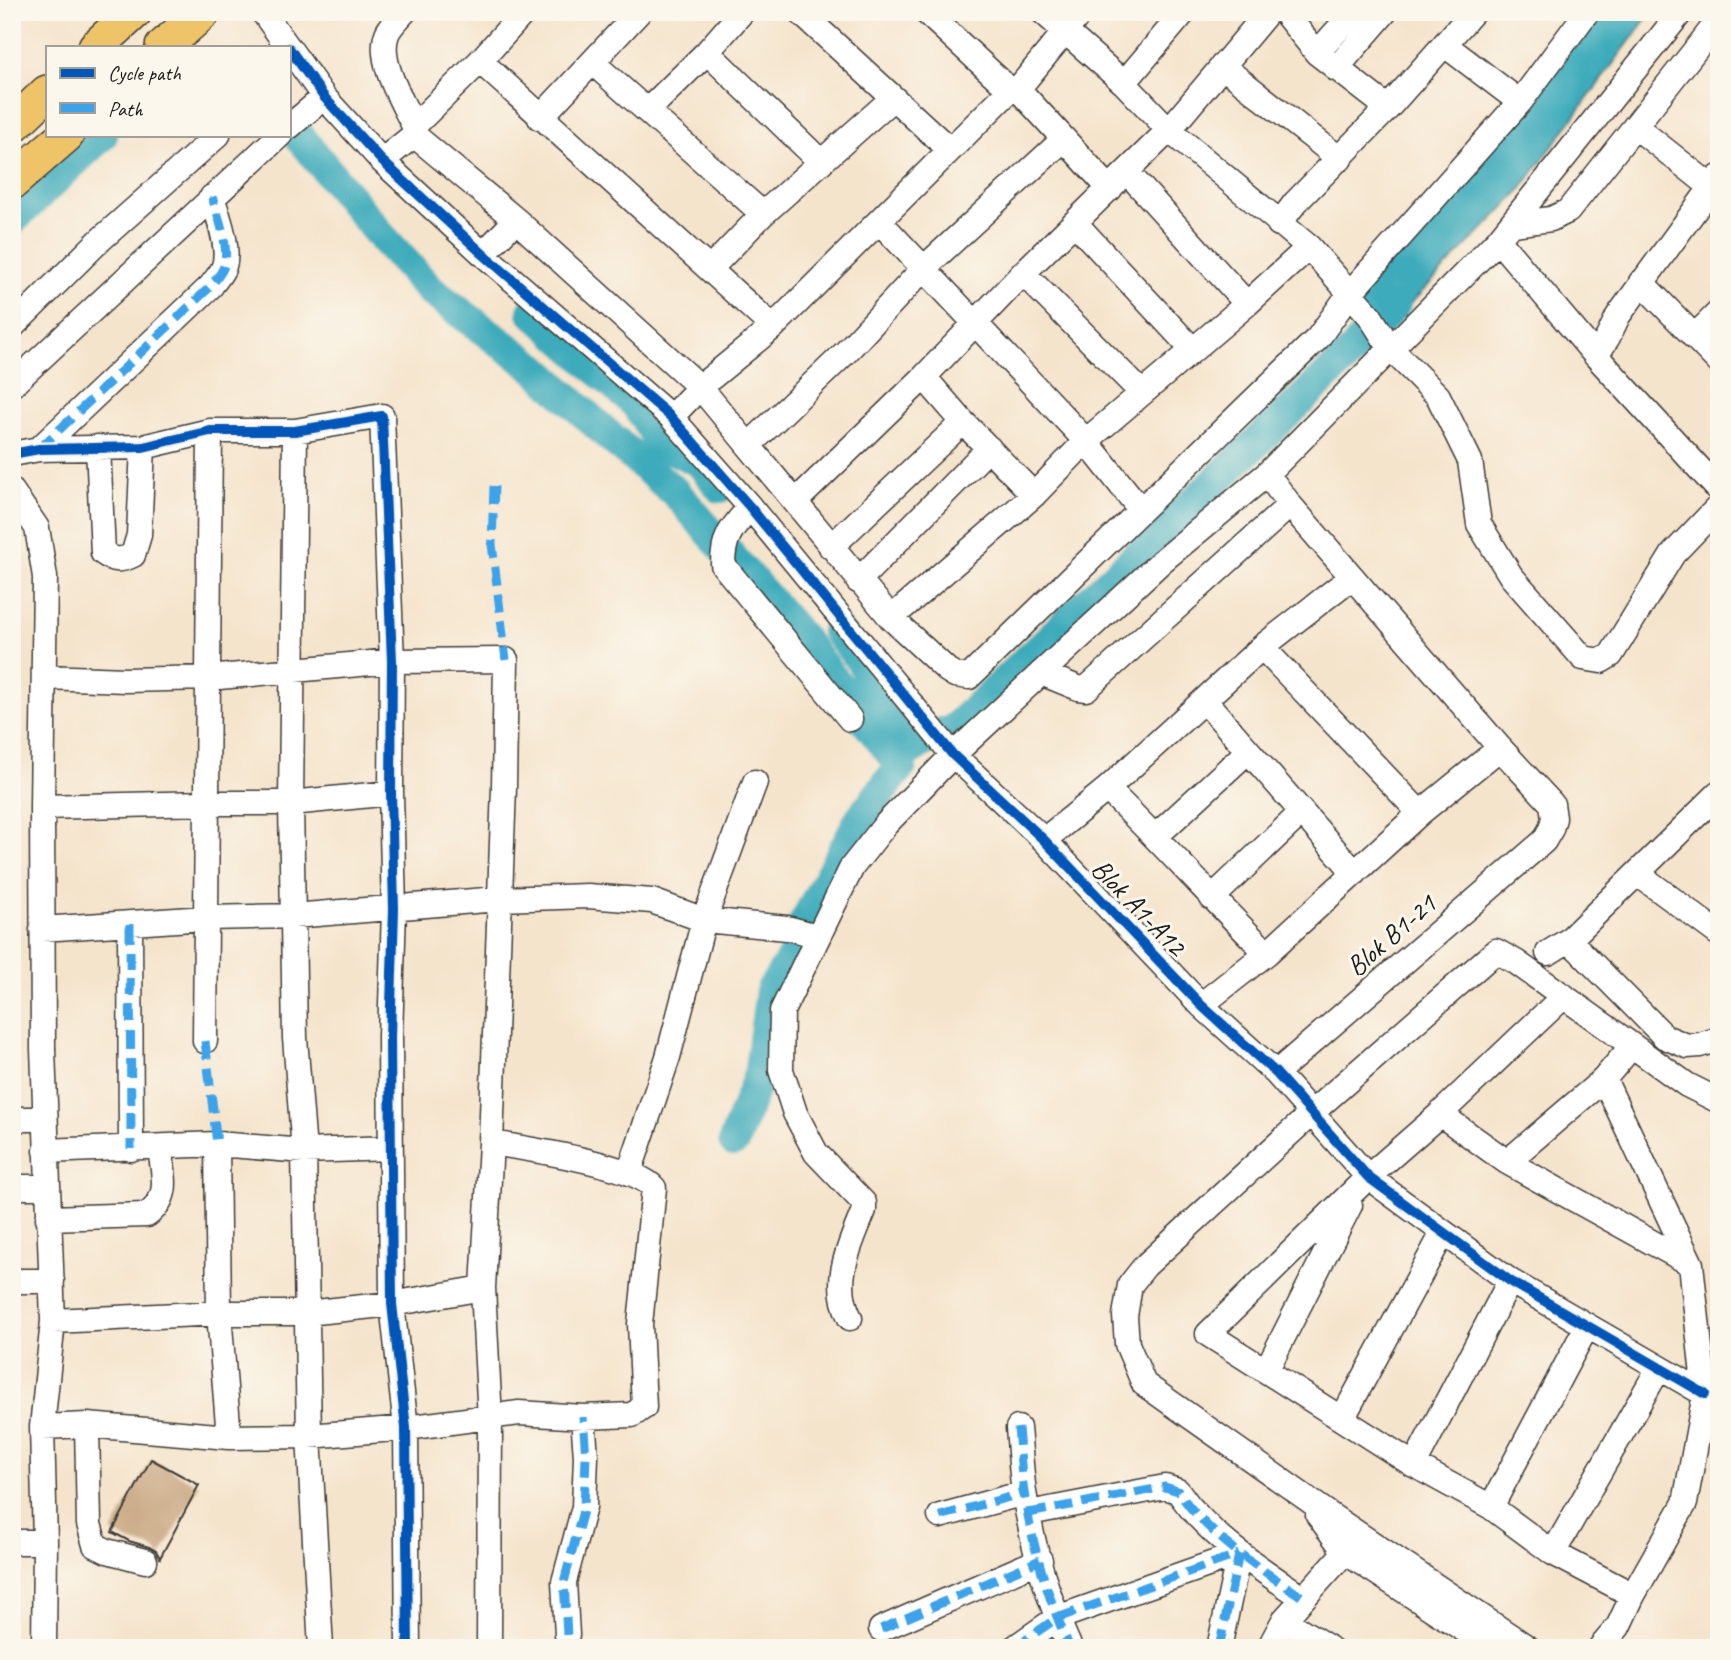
<svg xmlns="http://www.w3.org/2000/svg" width="1731" height="1660" viewBox="0 0 1731 1660" font-family="Caveat,sans-serif">
<rect width="100%" height="100%" fill="#fbf7ec"/>
<filter id="ink" filterUnits="userSpaceOnUse"><feTurbulence type="fractalNoise" baseFrequency=".0143" numOctaves="2"/><feDisplacementMap in="SourceGraphic" scale="14" xChannelSelector="R" yChannelSelector="G"/><feConvolveMatrix kernelMatrix="1 2 1 2 8 2 1 2 1" color-interpolation-filters="sRGB"/></filter>
<filter id="wash" filterUnits="userSpaceOnUse"><feTurbulence type="fractalNoise" baseFrequency=".00686" numOctaves="4" result="noise"/><feDisplacementMap in="SourceGraphic" scale="28" xChannelSelector="R" yChannelSelector="G"/><feGaussianBlur stdDeviation="1.57" result="paint"/><feColorMatrix in="noise" values="0 0 0 0 0 0 0 0 0 0 0 0 0 0 0 0 0 1.4 0 .05"/><feComposite in="paint" operator="in"/></filter>
<g filter="url(#wash)">
<rect width="100%" height="100%" fill="#f5e4cc"/>
<path fill="#3dabbb" stroke="#2c646c" stroke-width="2" d="M1592 12H1651L1519 192 1379 336 1352 306Z"/>
<g fill="none" stroke-linecap="round" stroke-linejoin="round">
<path stroke="#3dabbb" stroke-width="32" d="M289 124 381 236 431 291 535 368 608 435 676 493 794 629 901 766 860 819 801 929 793 957 771 991 759 1075 734 1141
M12 220 102 135
M533 312 636 404 661 443 700 462 720 487
M837 631 861 660 908 751 935 734 951 732 1354 350 1395 304"/>
</g>
<g id="blocks">
<path fill="#cbaa86" d="M151 1459 199 1485 160 1558 156 1551 149 1547 129 1541 112 1532Z"/>
</g>
</g>
<g filter="url(#ink)">
<use href="#blocks" fill-opacity="0" stroke="#3d3a36" stroke-width="2"/>
<g fill="none" stroke-linecap="round" stroke-linejoin="round">
<g stroke="#3d3a36" stroke-width="27">
<path id="minor" d="M263 12 288 47
M404 12C398 19 390 26 387 34 377 61 402 101 414 126
M800 12 950 150
M926 12 1010 90
M1043 12 1124 83 1169 130 1309 247 1370 316 1391 349 1438 396 1470 461 1479 524 1511 576 1583 658 1601 661 1611 655 1673 554 1719 506
M1284 12 1317 53 1388 108
M1445 45 1520 102
M289 48 324 97 382 161 483 254 671 417 750 507 953 755 1044 840 1201 1005 1276 1073 1368 1177 1510 1281 1705 1394
M707 52 821 162
M1317 53 1354 12
M480 61 773 327
M593 63 763 214
M1222 66 1340 159
M1336 69 1385 12
M1124 83 1184 12
M1018 89 1110 189
M647 111 707 52 742 12
M540 118 639 12
M289 127 324 97
M1636 127 1719 193
M414 135 516 220 700 387 891 618 947 670 955 675 969 677 1318 338 1350 293 1520 102 1587 12
M382 161 414 135V126L480 61 524 12
M1127 172 1247 304
M879 221 1086 441 1140 509
M1075 223 1192 349
M1279 224 1295 203 1388 108 1473 12
M1513 224 1551 219 1568 211 1719 20
M1498 240 1596 356 1719 490
M483 254 516 220
M710 269 763 214 893 98
M1023 273 1142 393
M1641 282 1719 362
M12 327 99 241 218 135
M1694 337 1719 312
M1596 356 1608 337 1618 316 1719 177
M924 377 963 422 1034 495
M12 385 280 135
M671 417 700 387 773 327 1010 90 1018 89 1081 12
M295 431 291 803 295 1038 304 1151 309 1436 321 1648
M749 445 846 352 924 268 1064 139
M98 447 103 553C114 561 121 561 133 555L139 535 143 447
M39 449 211 286C215 280 222 273 224 266 230 248 218 215 212 197
M12 454 39 449 143 447 210 431H295L382 416 392 661 391 793 394 909 390 1037 392 1304 406 1428 408 1648
M1267 474 1290 505 1500 748 1552 804 1554 818 1551 829 1544 841 1276 1073
M12 491 37 528 45 577 42 807 43 1049 53 1321 42 1427 45 1542 44 1648
M796 501 924 377 1023 273 1169 130 1268 12
M750 507C732 528 723 536 723 565L850 719
M831 547 963 422
M858 581 989 448
M891 618 1034 495 1086 441 1247 304 1309 247
M1262 647 1420 813
M1041 673 1078 688 1086 689 1290 505
M44 677 126 680 208 678 392 661 506 660 504 787 491 1143 483 1288 490 1419 489 1648
M1204 700 1355 873
M1107 789C1162 842 1212 899 1267 953
M42 807 205 803H291L391 793
M1156 836 1248 751
M1044 840 1107 789 1262 647 1352 577
M1638 874 1719 934
M1212 898 1301 813
M130 924 131 1149
M42 929 206 918 293 916 498 899 588 896 652 901 704 920 787 928 818 936
M1569 940 1665 1037 1687 1046 1700 1045 1719 1039
M1548 953 1569 940 1719 793
M1564 996 1440 1114 1368 1177 1208 1334 1414 1465 1491 1507 1553 1553 1633 1595 1685 1503 1705 1394 1691 1264 1604 1079
M1201 1005 1267 953 1420 813 1500 748
M205 1041 210 431
M1440 1114 1507 1162 1691 1264
M12 1119H45
M217 1144 219 1313 229 1437
M46 1151 217 1144 304 1151 390 1148
M1507 1162 1604 1079 1632 1046
M629 1173 668 1057 704 920 755 782
M12 1187H48
M48 1218 147 1215C172 1196 163 1175 160 1148
M12 1281H52
M850 1318C831 1280 850 1246 864 1210V1203L816 1153 795 1113 781 1070 782 1011 852 867 886 824 953 755 1163 560 1267 474 1498 240 1681 12
M53 1321 219 1313H306L392 1304 483 1288
M1266 1371 1350 1205
M1342 1419 1443 1233
M87 1425 89 1524 95 1545 107 1551 145 1561
M42 1427 87 1425 229 1437 309 1436 406 1428 519 1413 583 1417 632 1415 644 1407 640 1324 654 1188C636 1165 523 1148 491 1143
M1018 1428C1020 1449 1021 1471 1024 1492 1032 1545 1048 1599 1070 1648
M1414 1465 1510 1281
M1491 1507 1587 1326
M1029 1513 1165 1487 1178 1491C1208 1536 1258 1567 1302 1597
M1318 1515 1345 1552 1492 1648
M940 1516 1024 1493
M12 1542H45
M1553 1553 1659 1368
M881 1629 1040 1560
M567 1635 564 1582 584 1507 586 1457 583 1417
M1014 1648 1057 1618 1239 1554
M1219 1648 1239 1554
M1269 1648 1284 1620
M1329 1648 1284 1620 1345 1552
M1528 1648 1333 1517 1144 1384 1127 1344 1125 1316 1130 1285 1145 1266 1326 1100 1496 951 1516 962 1687 1085 1719 1101
M1600 1648 1618 1627 1633 1595"/>
</g>
<g stroke="#3d3a36" stroke-width="38">
<path id="highway" d="M96 47 134 12
M163 47 203 12
M12 126 47 93
M12 182 66 135"/>
</g>
<use href="#minor" stroke="#fff" stroke-width="24"/>
<use href="#highway" stroke="#efc469" stroke-width="35"/>
<path stroke="#3da2ea" stroke-width="9" stroke-dasharray="18 9" stroke-linecap="butt" d="M39 449 211 286C215 280 222 273 224 266 230 248 218 215 212 197
M494 486 492 544 506 660
M130 924 131 1149
M205 1041 217 1144
M1018 1428C1020 1449 1021 1471 1024 1492 1032 1545 1048 1599 1070 1648
M1029 1513 1165 1487 1178 1491C1208 1536 1258 1567 1302 1597
M940 1516 1024 1493
M881 1629 1040 1560
M567 1635 564 1582 584 1507 586 1457 583 1417
M1014 1648 1057 1618 1239 1554
M1219 1648 1239 1554"/>
<g stroke="#fbf7ec" stroke-width="15">
<path id="cycleway" d="M289 48 324 97 382 161 483 254 671 417 750 507 953 755 1044 840 1201 1005 1276 1073 1368 1177 1510 1281 1705 1394
M12 454 39 449 143 447 210 431H295L382 416 392 661 391 793 394 909 390 1037 392 1304 406 1428 408 1648"/>
</g>
<use href="#cycleway" stroke="#0057b8" stroke-width="10"/>
</g>
</g>
<g text-anchor="middle" dominant-baseline="central" stroke-width="6" stroke-linejoin="round" paint-order="stroke">
<g font-size="28" fill="#1c1c1c" stroke="#fbf7ec">
<text transform="translate(1139 907) rotate(46)">Blok A1-A12</text>
<text transform="translate(1391 935) rotate(-41)">Blok B1-21</text>
</g>
</g>
<rect width="1731" height="1660" fill="none" stroke="#fbf7ec" stroke-width="42"/>
<rect x="46" y="46" width="245" height="91" fill="#fbf7ec" stroke="#a29f99" stroke-width="2"/>
<rect x="60" y="68" width="35" height="10" fill="#0057b8" stroke="#a29f99" stroke-width="2"/>
<text x="108" y="80" font-size="21" fill="#1c1c1c">Cycle path</text>
<rect x="60" y="103" width="35" height="10" fill="#3da2ea" stroke="#a29f99" stroke-width="2"/>
<text x="108" y="116" font-size="21" fill="#1c1c1c">Path</text>
</svg>
